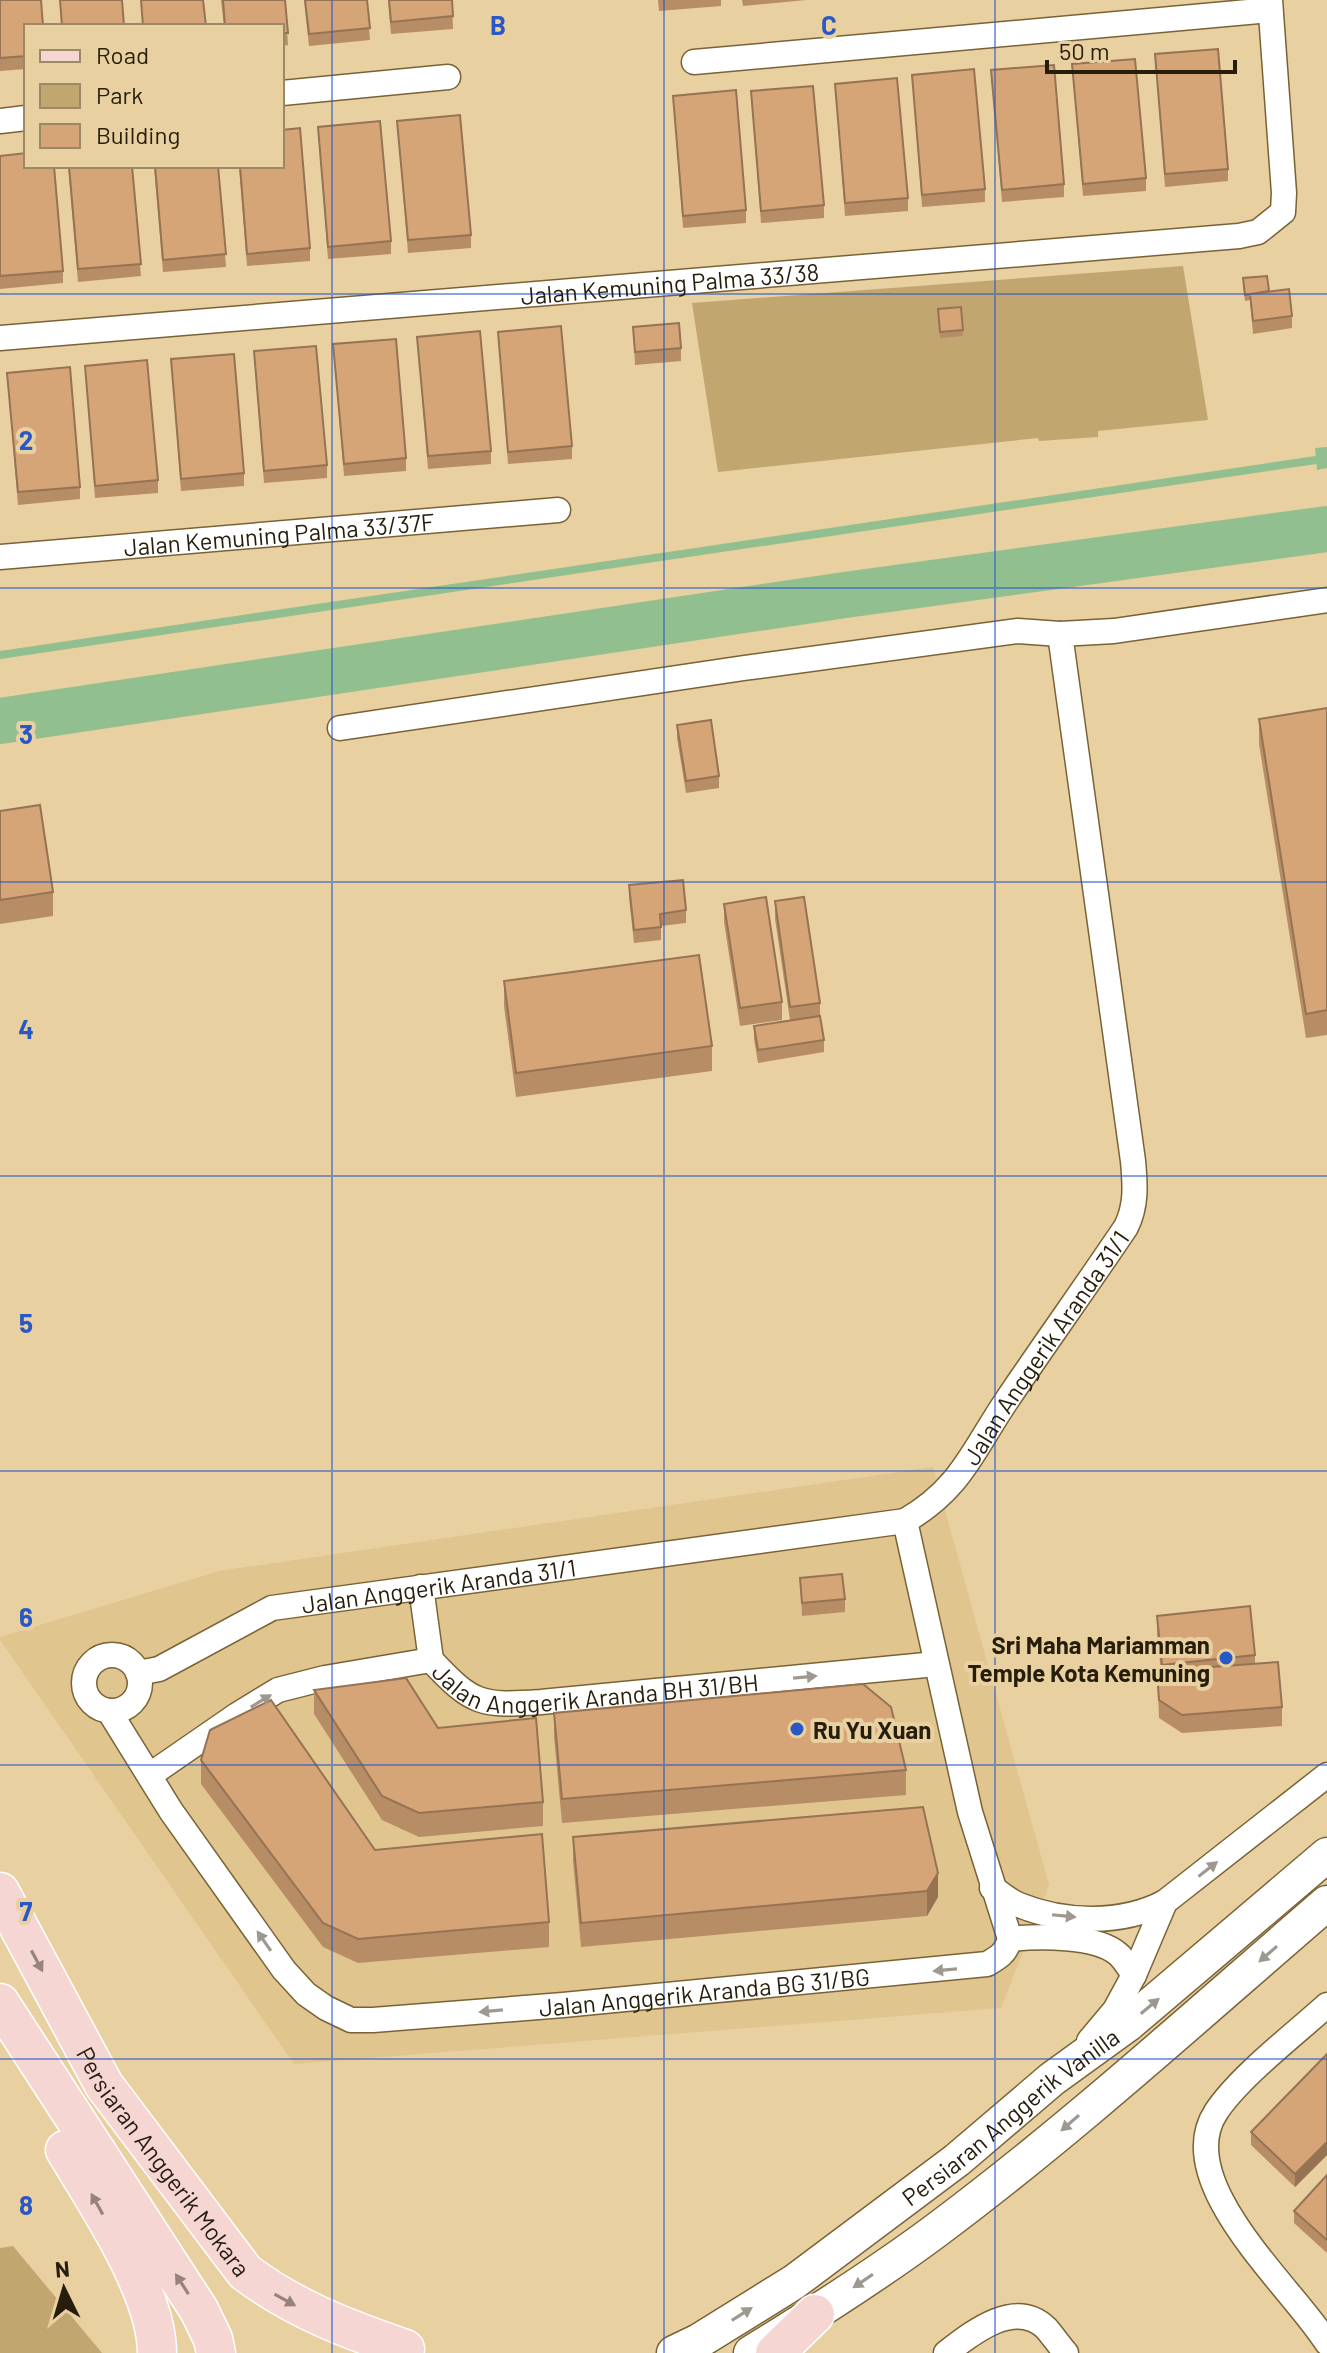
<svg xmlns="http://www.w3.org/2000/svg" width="1327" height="2353" viewBox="0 0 1327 2353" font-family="Barlow,sans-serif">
<rect width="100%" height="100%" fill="#e9d0a1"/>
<path fill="#e1c58f" d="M933 1467 1049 1885 1001 2008 294 2064 0 1640V1637L219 1571Z"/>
<path fill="#c2a66f" d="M1183 266 1208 420 1098 431V437L1039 441 1038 438 718 472 692 303Z
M13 2246 102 2353H0V2248Z"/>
<path fill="#92bf8f" d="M1327 447V468L1317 470 1315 448Z"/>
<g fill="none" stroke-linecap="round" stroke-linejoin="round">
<path stroke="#92bf8f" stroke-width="8" d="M0 655 1316 460"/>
<path stroke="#92bf8f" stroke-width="46" d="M0 721 845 595 1327 529"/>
<g stroke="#796336" stroke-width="27">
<g id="minor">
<path d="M694 62 1270 10"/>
<path d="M282 93 448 77"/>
<path d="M0 121 26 118"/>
<path id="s1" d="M0 338 1239 236 1258 232 1283 212 1284 193 1270 0"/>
<path id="s2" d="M0 557 558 510"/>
<path d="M340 728 744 668 1018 631 1060 634"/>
<path d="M421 1587 431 1660"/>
<circle cx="112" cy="1683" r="28"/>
<path id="s3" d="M138 1673 159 1669 272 1608 905 1521C961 1489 973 1450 1007 1400 1046 1342 1087 1285 1126 1227 1137 1205 1135 1184 1133 1161L1060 634 1114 631 1327 600"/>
<path id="s4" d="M109 1711 171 1811 284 1970 306 1994 326 2008 351 2020H373L563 2005 987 1964C999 1957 1006 1953 1010 1939L970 1812 905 1521"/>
<path id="s5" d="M150 1775 237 1715 278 1690 325 1678 431 1660C473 1705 481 1706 541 1702L936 1664"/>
<path d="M992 1888C1001 1893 1009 1901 1019 1905 1063 1923 1122 1925 1165 1902"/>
<path d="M1010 1939C1038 1936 1096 1935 1118 1954 1124 1959 1129 1968 1134 1975"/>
<path d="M1327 2005C1295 2034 1239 2077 1216 2112 1170 2182 1293 2288 1327 2343"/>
<path d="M1089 2041 1115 2010 1134 1975 1165 1902 1327 1775"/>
<path d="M946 2353C972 2333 1015 2298 1046 2328 1053 2336 1059 2345 1066 2353"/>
</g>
</g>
<g stroke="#796336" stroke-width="37">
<g id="secondary">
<path id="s6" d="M674 2353 699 2341 794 2282 957 2160 1052 2079 1128 2024 1327 1855"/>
<path d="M751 2353C813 2315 876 2275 934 2232 1071 2130 1198 2014 1327 1903"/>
</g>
</g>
<g stroke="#fff" stroke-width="41">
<g id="primary">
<path id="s7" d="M0 1892 104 2085 245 2272C294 2309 347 2329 405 2349"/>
<path d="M0 2003 199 2310 213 2339 216 2353"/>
<path d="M65 2150C97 2203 157 2292 157 2353"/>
<path d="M775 2353 815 2314"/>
</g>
</g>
<use href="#minor" stroke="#fff" stroke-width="24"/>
<use href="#secondary" stroke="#fff" stroke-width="34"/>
<use href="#primary" stroke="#f6d6d3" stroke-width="38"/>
</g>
<path fill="#b78d66" d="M0 0 26 26V69L0 71Z
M221 0H285L288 45 282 46V26H224Z
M304 0H367L370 40 309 46Z
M388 0H452L453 29 391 34Z
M658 0H721V6L659 11Z
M742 0H806L743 6Z
M1155 54 1228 169V181L1165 187Z
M1072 64 1146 178V191L1083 196Z
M991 70 1064 184V197L1002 202Z
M912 75 985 189V202L922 207Z
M835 84 908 198V211L845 216Z
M751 91 824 205V218L761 223Z
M673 96 746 210V223L683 228Z
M397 121 471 235V248L408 253Z
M318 127 391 241V254L328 259Z
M0 156 63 271V283L0 289Z
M68 166H132L141 276 78 282Z
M154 166H218L226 267 163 272Z
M239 166H282L310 248V261L247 266Z
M1243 284 1269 291 1292 316V328L1253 334 1250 300 1245 301Z
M938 315 963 330V336L940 338Z
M633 327 681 348V361L635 365Z
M498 332 572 446V459L508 464Z
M417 337 491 451V464L428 469Z
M333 344 406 458V471L344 476Z
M254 351 327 465V478L264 483Z
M171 359 244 473V486L181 491Z
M85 366 158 480V493L95 498Z
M7 373 80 487V499L18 505Z
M1327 708V1035L1306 1038 1259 744V719Z
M677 725 719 776V788L686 793 677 738Z
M0 811 53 892V916L0 924Z
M629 885 686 910V923L661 926V940L634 943 629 898Z
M775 901 820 1003V1016L824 1040V1052L758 1063 754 1039V1026L790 1020 775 919Z
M724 904 782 1002V1020L740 1026 724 922Z
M504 981 712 1046V1071L516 1097 504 1006Z
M800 1578 845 1599V1612L802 1616Z
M1157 1616 1255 1655V1664L1282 1707V1726L1182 1733 1159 1718 1157 1671H1161L1157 1635Z
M314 1690 438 1728 543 1802V1826L419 1837 382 1820 314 1714Z
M554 1713 906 1770V1795L562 1823 554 1737Z
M201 1760 375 1850 549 1922V1947L358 1963 323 1947 201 1784Z
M923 1807 938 1897 927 1916 581 1947 573 1861V1837Z
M1327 2054V2155L1295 2187 1251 2145V2132Z
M1327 2175V2253L1294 2223V2211Z"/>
<path fill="#957353" d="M938 1873V1897L927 1916V1891Z
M1327 2142V2155L1295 2187V2174Z"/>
<path fill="#d5a477" stroke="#957353" stroke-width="2" d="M0 0H41L43 26H26V56L0 58Z
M60 0H122L124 26H62Z
M141 0H203L206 26H143Z
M223 0H285L288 33H282V26H225Z
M305 0H367L370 28 309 34Z
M389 0H452L453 16 391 22Z
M1218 49 1228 169 1165 174 1155 54Z
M1135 59 1146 178 1083 184 1072 64Z
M1054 65 1064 184 1002 190 991 70Z
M974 69 985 189 922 195 912 75Z
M897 78 908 198 845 203 835 84Z
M813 86 824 205 761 211 751 91Z
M736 90 746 210 683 216 673 96Z
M460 115 471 235 408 240 397 121Z
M380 121 391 241 328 247 318 127Z
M300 128 310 248 247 254 240 166H282V130Z
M26 153V166H54L63 271 0 276V156Z
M69 166H132L141 264 78 269Z
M155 166H218L226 254 163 260Z
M1267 276 1269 291 1245 295 1243 278Z
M1289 289 1292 316 1253 321 1250 294Z
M961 307 963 330 940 332 938 309Z
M679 323 681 348 635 352 633 327Z
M561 326 572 446 508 452 498 332Z
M480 331 491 451 428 456 417 337Z
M396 339 406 458 344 464 333 344Z
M316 346 327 465 264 471 254 351Z
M234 354 244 473 181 479 171 359Z
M147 360 158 480 95 486 85 366Z
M70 367 80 487 18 492 7 373Z
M1327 708V1010L1306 1014 1259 719Z
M711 720 719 776 686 781 677 725Z
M40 805 53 892 0 900V811Z
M683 880 686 910 660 914 661 927 634 930 629 885Z
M766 897 782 1002 740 1008 724 904Z
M804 897 820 1003 790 1007 775 901Z
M699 955 712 1046 516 1073 504 981Z
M820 1016 824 1040 758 1050 754 1026Z
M842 1574 845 1599 802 1603 800 1578Z
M1250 1606 1255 1655 1162 1665 1157 1616Z
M1278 1662 1282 1707 1182 1715 1159 1700 1157 1671Z
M406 1678 438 1728 536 1718 543 1802 419 1813 382 1796 314 1690Z
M863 1684 891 1707 906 1770 562 1799 554 1713Z
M271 1700 375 1850 542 1834 549 1922 358 1939 323 1923 201 1760 210 1730Z
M923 1807 938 1873 927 1891 581 1923 573 1837Z
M1327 2054V2142L1295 2174 1251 2132Z
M1327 2175V2240L1294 2211Z"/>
<defs><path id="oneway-solid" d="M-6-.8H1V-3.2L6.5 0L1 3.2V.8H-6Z" transform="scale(2)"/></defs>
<g fill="#9d9991">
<use href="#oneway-solid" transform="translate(805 1677) rotate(-5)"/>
<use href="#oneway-solid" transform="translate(261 1701) rotate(-31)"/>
<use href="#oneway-solid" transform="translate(1208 1869) rotate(-38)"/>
<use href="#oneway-solid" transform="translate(1064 1916) rotate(6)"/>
<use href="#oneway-solid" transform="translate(264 1941) rotate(-125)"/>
<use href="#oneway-solid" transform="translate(1268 1954) rotate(139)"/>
<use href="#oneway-solid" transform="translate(945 1970) rotate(175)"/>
<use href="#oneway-solid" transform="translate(1150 2006) rotate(-40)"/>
<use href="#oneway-solid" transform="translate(491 2011) rotate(175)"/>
<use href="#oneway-solid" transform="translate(1070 2123) rotate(139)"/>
<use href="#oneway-solid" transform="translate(863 2281) rotate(146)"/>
<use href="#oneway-solid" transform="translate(742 2314) rotate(-32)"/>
</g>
<g fill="#988379">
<use href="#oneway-solid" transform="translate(37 1961) rotate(62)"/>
<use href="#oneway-solid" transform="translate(97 2204) rotate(-119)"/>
<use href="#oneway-solid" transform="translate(182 2284) rotate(-123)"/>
<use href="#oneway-solid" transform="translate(285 2300) rotate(29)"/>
</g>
<path fill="none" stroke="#2858c6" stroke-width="2" stroke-opacity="0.55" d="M332 0V2353M664 0V2353M995 0V2353M0 294H1327M0 588H1327M0 882H1327M0 1176H1327M0 1471H1327M0 1765H1327M0 2059H1327"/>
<g fill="#2858c6" stroke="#e9d0a1" stroke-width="3">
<circle cx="1226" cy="1658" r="8"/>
<circle cx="797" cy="1729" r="8"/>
</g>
<g text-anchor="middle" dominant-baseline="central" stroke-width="8" stroke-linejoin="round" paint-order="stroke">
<g font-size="24" fill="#261d0b" stroke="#e9d0a1">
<text stroke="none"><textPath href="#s1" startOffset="672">Jalan Kemuning Palma 33/38</textPath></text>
<text stroke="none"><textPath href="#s2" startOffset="280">Jalan Kemuning Palma 33/37F</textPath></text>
<text stroke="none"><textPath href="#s3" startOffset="1014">Jalan Anggerik Aranda 31/1</textPath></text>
<text stroke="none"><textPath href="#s3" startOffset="318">Jalan Anggerik Aranda 31/1</textPath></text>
<text stroke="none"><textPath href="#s5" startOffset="486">Jalan Anggerik Aranda BH 31/BH</textPath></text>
<text stroke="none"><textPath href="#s4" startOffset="752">Jalan Anggerik Aranda BG 31/BG</textPath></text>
<text stroke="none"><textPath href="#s6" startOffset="412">Persiaran Anggerik Vanilla</textPath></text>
<text stroke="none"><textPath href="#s7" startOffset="316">Persiaran Anggerik Mokara</textPath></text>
</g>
<g font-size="24" font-weight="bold" fill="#261d0b" stroke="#e9d0a1" text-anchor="end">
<text x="1210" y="1644">Sri Maha Mariamman<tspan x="1210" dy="28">Temple Kota Kemuning</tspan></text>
<text x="813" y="1729" text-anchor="start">Ru Yu Xuan</text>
</g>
</g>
<g font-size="26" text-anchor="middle" font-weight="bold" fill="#2858c6" stroke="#e9d0a1" stroke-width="8" stroke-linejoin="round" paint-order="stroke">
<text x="498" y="35">B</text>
<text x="829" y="35">C</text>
<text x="26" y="450">2</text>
<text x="26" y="744">3</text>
<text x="26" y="1039">4</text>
<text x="26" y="1333">5</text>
<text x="26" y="1627">6</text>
<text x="26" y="1921">7</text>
<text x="26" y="2215">8</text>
</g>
<rect x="24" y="24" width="260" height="144" fill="#e9d0a1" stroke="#9b8865" stroke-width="2"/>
<rect x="40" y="50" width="40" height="12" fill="#f6d6d3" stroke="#9b8865" stroke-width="2"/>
<text x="96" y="64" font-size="24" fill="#261d0b">Road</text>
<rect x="40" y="84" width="40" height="24" fill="#c2a66f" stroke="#9b8865" stroke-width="2"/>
<text x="96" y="104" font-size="24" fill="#261d0b">Park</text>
<rect x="40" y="124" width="40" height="24" fill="#d5a477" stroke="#9b8865" stroke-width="2"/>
<text x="96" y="144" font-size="24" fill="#261d0b">Building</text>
<g transform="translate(64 2289) rotate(355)" stroke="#e9d0a1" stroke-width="6" paint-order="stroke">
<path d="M0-6L14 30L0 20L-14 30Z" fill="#261d0b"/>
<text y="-12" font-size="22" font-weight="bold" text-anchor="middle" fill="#261d0b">N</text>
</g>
<path d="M1047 60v12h188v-12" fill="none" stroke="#261d0b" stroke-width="4"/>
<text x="1059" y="60" font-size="24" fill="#261d0b" stroke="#e9d0a1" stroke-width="6" paint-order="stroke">50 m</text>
</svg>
